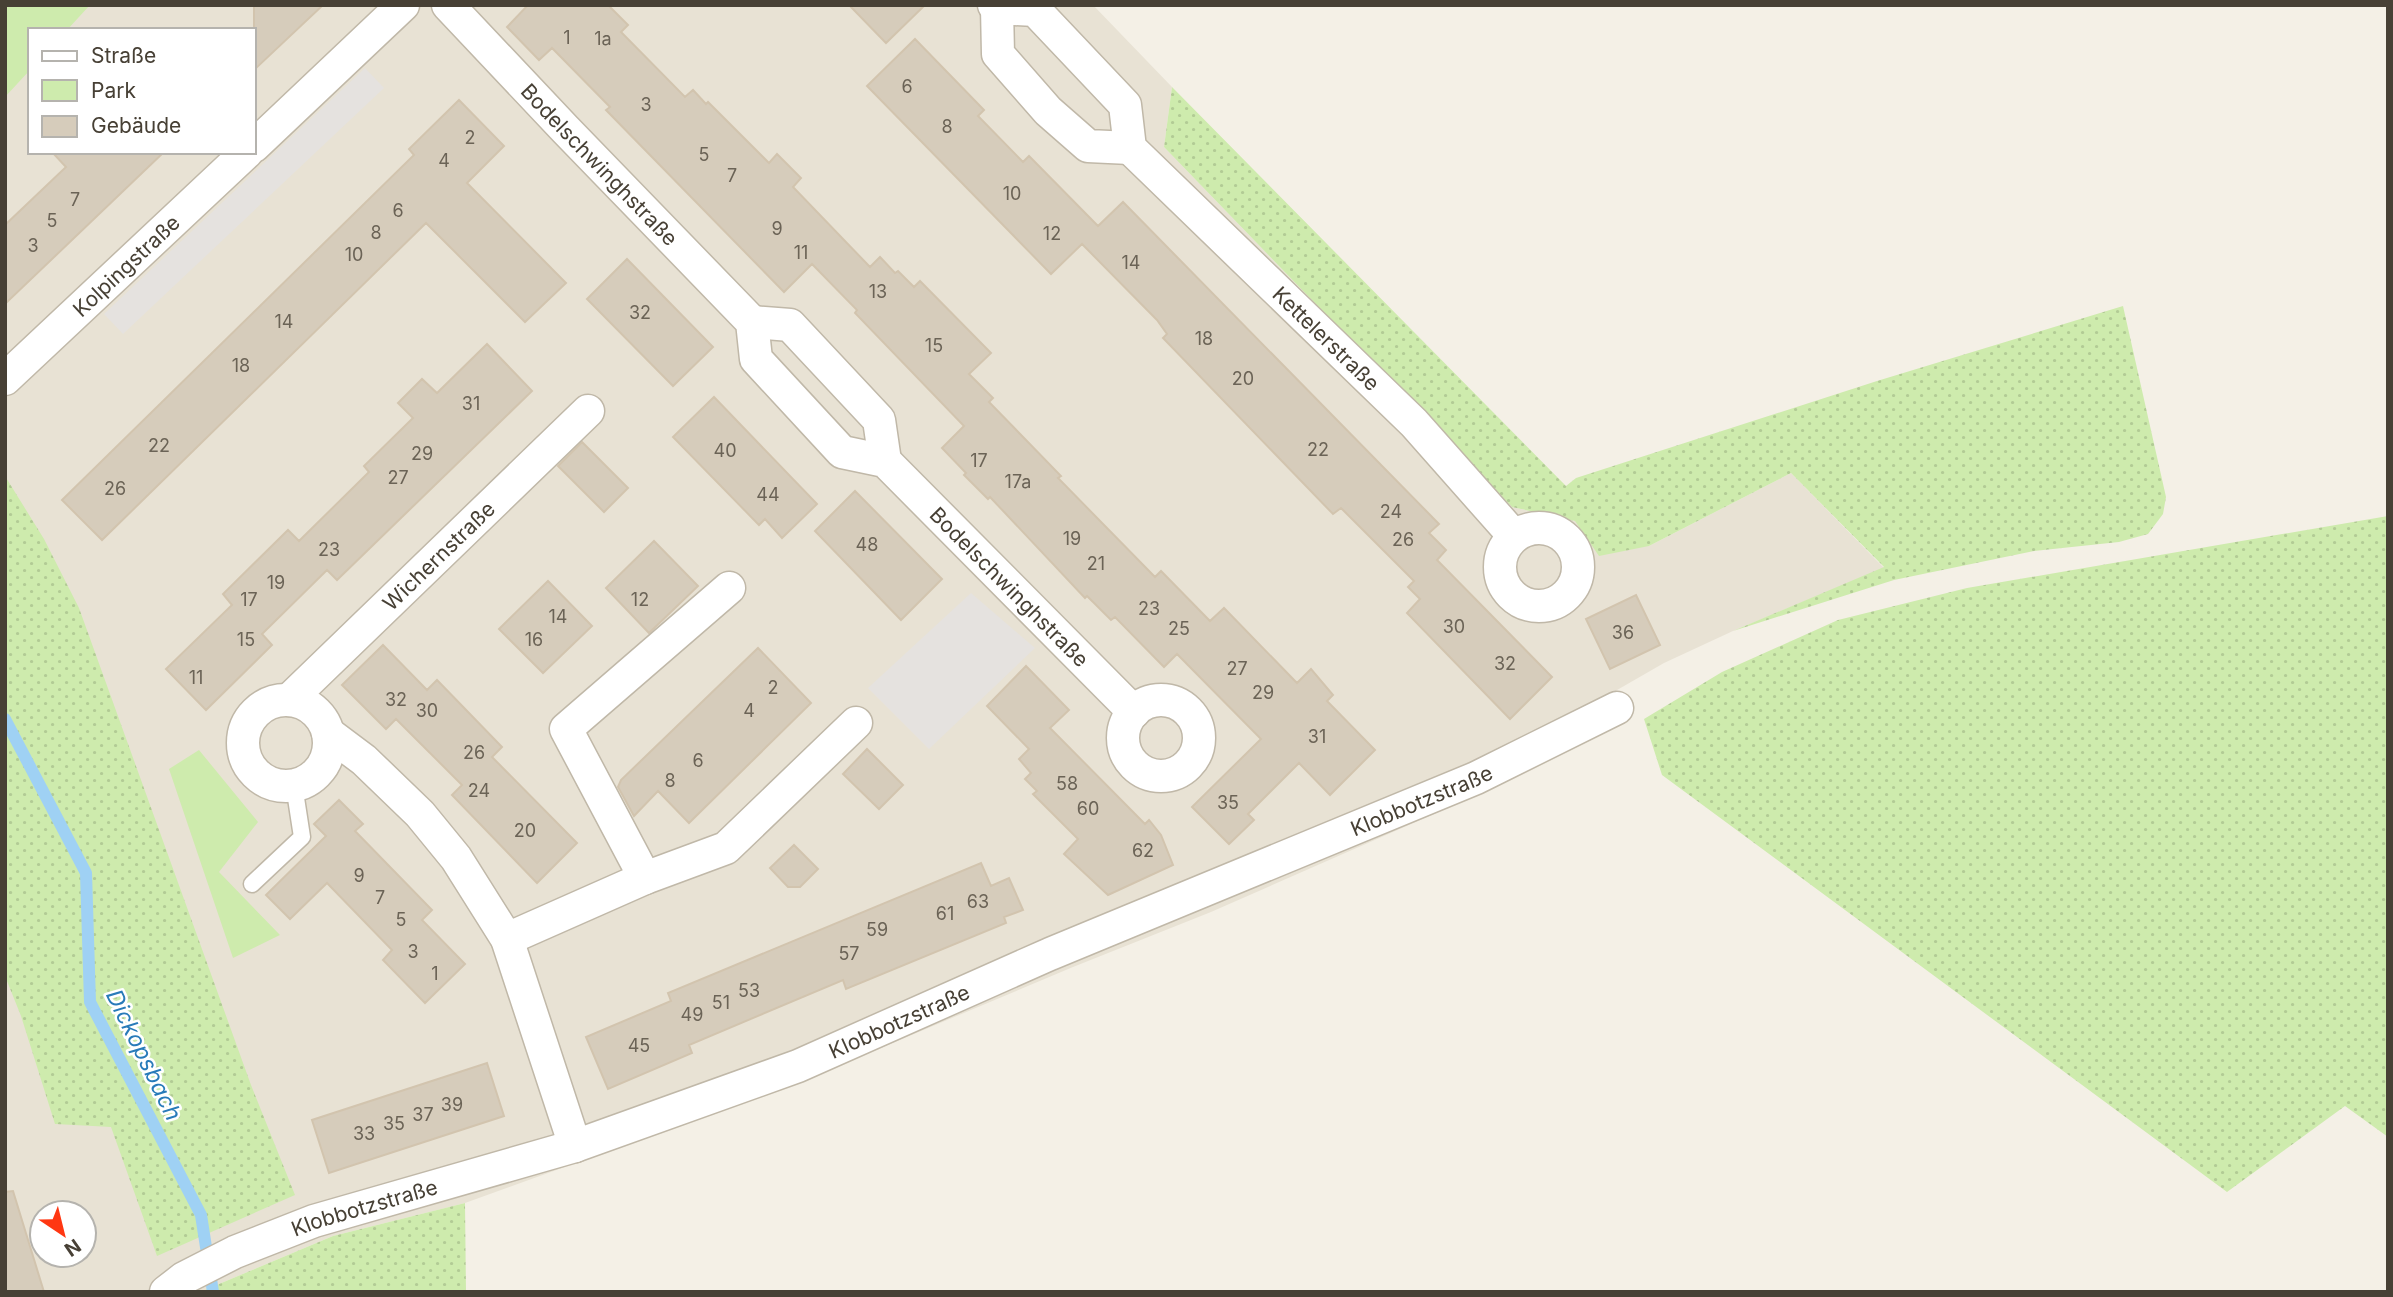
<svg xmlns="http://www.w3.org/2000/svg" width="2393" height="1297" viewBox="0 0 2393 1297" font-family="Inter,sans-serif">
<defs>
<pattern id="grass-dots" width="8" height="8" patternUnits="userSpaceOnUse" patternTransform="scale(1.75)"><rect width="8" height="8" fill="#ceebad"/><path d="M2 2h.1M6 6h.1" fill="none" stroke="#b2cb95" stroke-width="1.8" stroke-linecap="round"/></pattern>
</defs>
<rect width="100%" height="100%" fill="#f4f0e6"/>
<path fill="#e8e2d4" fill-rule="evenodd" d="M5 5H1093L1172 87 1164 147 1512 507 1575 521 1649 546 1791 473 1884 568 1733 631 1664 663 1591 705 1597 736 1484 792 1211 912 1073 967 800 1082 465 1203 333 1236 200 1292H5ZM30 30H254V152H30ZM42 1213H84V1255H42Z"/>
<path fill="url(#grass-dots)" d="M1172 87 1566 486 1576 478 1877 381 2123 306 2166 497 2163 514 2148 534 2119 542 2034 551 1894 580 1733 631 1884 567 1791 473 1649 546 1599 556 1575 521 1512 507 1164 147Z
M5 476 44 539 79 608 251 1085 295 1195 157 1256 111 1127 55 1124 21 1016 5 976Z
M2388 516V1137L2345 1106 2227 1192 1662 775 1644 719 1722 672 1838 620 1967 588Z
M465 1203 466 1292H200L333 1236Z"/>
<path fill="#ceebad" d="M5 5H90L67 30H30V70L5 97Z
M199 750 258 822 219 872 280 935 233 958 169 769Z"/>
<path fill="#e5e2df" d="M365 68 384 88 123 334 104 314Z
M971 593 1035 648 929 749 868 688Z"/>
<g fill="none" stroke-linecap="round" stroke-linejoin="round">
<path stroke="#9fd1f4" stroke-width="12" d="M5 719 86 873 90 1002 201 1215 213 1292"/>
</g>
<path fill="#d6ccbb" stroke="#d2c4ae" stroke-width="2" d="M254 5H323L254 70Z
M528 5H608L628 25 621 32 685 97 693 90 706 104 708 102 769 163 777 154 801 178 793 187 870 267 880 257 895 273 898 271 914 287 920 281 991 353 969 374 993 398 989 402 1061 476 1058 478 1155 577 1161 571 1210 621 1224 608 1297 683 1311 669 1333 695 1327 701 1375 750 1330 795 1299 763 1248 814 1254 820 1229 844 1192 807 1261 739 1177 654 1164 667 1115 617 1111 620 1087 596 1085 598 990 497 988 499 964 475 966 473 942 448 964 426 855 313 857 310 812 264 784 292 606 110 610 107 552 48 539 60 507 27Z
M849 5H925L886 43Z
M915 39 984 110 978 116 1023 162 1029 156 1098 226 1123 202 1439 524 1429 533 1446 550 1437 560 1552 677 1510 719 1407 613 1420 599 1408 587 1414 581 1341 508 1333 514 1163 338 1167 334 1157 320 1082 244 1051 274 867 86Z
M459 100 504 146 467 183 566 283 525 322 426 223 102 540 62 500 414 155 409 149Z
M52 152H164L5 304V225L66 167Z
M627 259 713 347 673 386 587 299Z
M487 344 532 391 337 580 327 570 262 634 272 645 206 710 166 669 232 605 223 594 288 530 299 541 369 472 364 466 413 418 398 403 422 379 437 393Z
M714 397 817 504 782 538 765 519 759 525 673 437Z
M582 442 628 488 604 512 558 466Z
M855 491 942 579 901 620 815 531Z
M654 541 698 586 649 633 606 588Z
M548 581 592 626 543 673 499 629Z
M1636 595 1660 645 1610 669 1586 619Z
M383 645 427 690 437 680 502 747 492 757 577 843 537 883 452 795 462 785 396 719 386 729 342 685Z
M758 648 811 703 689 823 658 791 634 816 618 787 621 780Z
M1026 666 1069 710 1050 728 1145 824 1149 820 1161 835 1173 865 1108 895 1064 854 1078 839 1033 794 1037 791 1025 779 1031 773 1019 759 1029 749 987 706Z
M867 749 903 785 879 809 843 774Z
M339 800 363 824 355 831 432 910 422 920 465 964 425 1003 383 960 392 950 327 883 290 919 266 895 326 836 314 824Z
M794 845 818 869 800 887H788L770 868Z
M981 863 991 886 1009 878 1023 910 1004 917 1006 923 846 989 843 980 689 1045 692 1053 608 1089 586 1037 671 1001 668 993Z
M487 1063 504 1116 329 1173 312 1120Z
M13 1191 44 1292H5V1192Z"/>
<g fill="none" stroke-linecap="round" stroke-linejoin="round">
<g stroke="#c0b8a8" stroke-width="19">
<path id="service" d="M252 884 302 837 294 785"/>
</g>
<g stroke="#c0b8a8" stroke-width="35">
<g id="minor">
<path id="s1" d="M448 5 565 129 752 322 756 359 842 452 885 461 1134 712"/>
<path id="s2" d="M994 5 997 8 1035 10 1125 105 1130 148 1414 423 1514 536"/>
<path d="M997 8 998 54 1048 111 1088 146 1130 148"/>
<path d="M254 146 403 5"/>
<path d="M752 322 790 325 879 420 885 461"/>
<path id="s3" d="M5 379 247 152"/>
<circle cx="1539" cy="567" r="39"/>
<path id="s4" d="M289 700 588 411"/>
<circle cx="286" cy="743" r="43"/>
<circle cx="1161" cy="738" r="38"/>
<path d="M328 733 364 760 420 814 456 858 507 939 575 1146"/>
<path d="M645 878 566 729 729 588"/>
<path d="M507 939 645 878 726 848 856 723"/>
<path id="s5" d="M166 1292 184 1278 235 1252 314 1221 575 1146 798 1066 1050 954 1476 778 1617 708"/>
</g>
</g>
<use href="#service" stroke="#fff" stroke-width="16"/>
<use href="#minor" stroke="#fff" stroke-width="32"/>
</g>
<g text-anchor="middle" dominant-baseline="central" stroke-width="5" stroke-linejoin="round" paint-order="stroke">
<g font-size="18" fill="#6b6356">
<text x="567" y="37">1</text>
<text x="603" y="38">1a</text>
<text x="907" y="86">6</text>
<text x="646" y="104">3</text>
<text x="947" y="126">8</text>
<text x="470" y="137">2</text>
<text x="704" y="154">5</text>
<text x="444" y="160">4</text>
<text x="732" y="175">7</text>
<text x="1012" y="193">10</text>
<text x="75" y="199">7</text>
<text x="398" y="210">6</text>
<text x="52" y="220">5</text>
<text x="777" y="228">9</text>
<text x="376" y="232">8</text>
<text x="1052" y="233">12</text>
<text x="33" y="245">3</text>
<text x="801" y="252">11</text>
<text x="354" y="254">10</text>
<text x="1131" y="262">14</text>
<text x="878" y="291">13</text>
<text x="640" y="312">32</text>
<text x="284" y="321">14</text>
<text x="1204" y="338">18</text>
<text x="934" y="345">15</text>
<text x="241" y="365">18</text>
<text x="1243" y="378">20</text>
<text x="471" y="403">31</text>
<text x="159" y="445">22</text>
<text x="1318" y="449">22</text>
<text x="725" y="450">40</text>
<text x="422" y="453">29</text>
<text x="979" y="460">17</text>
<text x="398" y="477">27</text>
<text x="1018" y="481">17a</text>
<text x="115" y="488">26</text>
<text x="768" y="494">44</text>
<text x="1391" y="511">24</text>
<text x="1072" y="538">19</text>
<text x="1403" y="539">26</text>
<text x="867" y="544">48</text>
<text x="329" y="549">23</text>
<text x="1096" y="563">21</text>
<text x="276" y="582">19</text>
<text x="249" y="599">17</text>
<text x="640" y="599">12</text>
<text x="1149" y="608">23</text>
<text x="558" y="616">14</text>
<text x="1454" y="626">30</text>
<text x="1179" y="628">25</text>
<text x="1623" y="632">36</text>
<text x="246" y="639">15</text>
<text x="534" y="639">16</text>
<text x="1505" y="663">32</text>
<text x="1237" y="668">27</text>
<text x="196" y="677">11</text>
<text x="773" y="687">2</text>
<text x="1263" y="692">29</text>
<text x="396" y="699">32</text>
<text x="427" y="710">30</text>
<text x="749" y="710">4</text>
<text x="1317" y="736">31</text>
<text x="474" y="752">26</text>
<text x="698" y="760">6</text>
<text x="670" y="780">8</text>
<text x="1067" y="783">58</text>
<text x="479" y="790">24</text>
<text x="1228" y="802">35</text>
<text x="1088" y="808">60</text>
<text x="525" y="830">20</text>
<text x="1143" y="850">62</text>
<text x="359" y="875">9</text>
<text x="380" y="897">7</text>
<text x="978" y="901">63</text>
<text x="945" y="913">61</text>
<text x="401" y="919">5</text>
<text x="877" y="929">59</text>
<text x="413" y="951">3</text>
<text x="849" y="953">57</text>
<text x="435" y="973">1</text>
<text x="749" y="990">53</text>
<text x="721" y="1002">51</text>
<text x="692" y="1014">49</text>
<text x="639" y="1045">45</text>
<text x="452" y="1104">39</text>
<text x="423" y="1114">37</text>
<text x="394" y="1123">35</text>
<text x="364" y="1133">33</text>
</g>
<g font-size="21" fill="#474035" stroke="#fff">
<text stroke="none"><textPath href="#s1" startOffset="220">Bodelschwinghstraße</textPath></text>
<text stroke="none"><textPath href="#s3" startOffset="166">Kolpingstraße</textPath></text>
<text stroke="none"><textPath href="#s2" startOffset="490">Kettelerstraße</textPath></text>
<text stroke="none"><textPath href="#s4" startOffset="208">Wichernstraße</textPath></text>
<text stroke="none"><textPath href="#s1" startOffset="824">Bodelschwinghstraße</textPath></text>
<text stroke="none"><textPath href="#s5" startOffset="1351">Klobbotzstraße</textPath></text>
<text stroke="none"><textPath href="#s5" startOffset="784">Klobbotzstraße</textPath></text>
<text stroke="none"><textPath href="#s5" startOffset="217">Klobbotzstraße</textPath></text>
</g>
<g font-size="23" font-style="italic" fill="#287bb9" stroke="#fff">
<text transform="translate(144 1055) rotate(64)">Dickopsbach</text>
</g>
</g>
<rect width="2393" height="1297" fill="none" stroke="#474035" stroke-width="14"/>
<rect x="28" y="28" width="228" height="126" fill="#ffffff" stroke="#b5b3ae" stroke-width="2"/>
<rect x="42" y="51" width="35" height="10" fill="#ffffff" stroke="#b5b3ae" stroke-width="2"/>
<text x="91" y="63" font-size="21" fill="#474035">Straße</text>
<rect x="42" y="80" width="35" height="21" fill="#ceebad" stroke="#b5b3ae" stroke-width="2"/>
<text x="91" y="98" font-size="21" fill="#474035">Park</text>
<rect x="42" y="116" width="35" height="21" fill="#d6ccbb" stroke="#b5b3ae" stroke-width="2"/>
<text x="91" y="133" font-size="21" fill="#474035">Gebäude</text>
<g transform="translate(63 1234) rotate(145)"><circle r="33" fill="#ffffff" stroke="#b5b3ae" stroke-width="2"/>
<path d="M0-5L12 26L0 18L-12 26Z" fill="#ff3712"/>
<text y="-10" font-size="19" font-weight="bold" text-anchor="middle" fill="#474035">N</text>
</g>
</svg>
